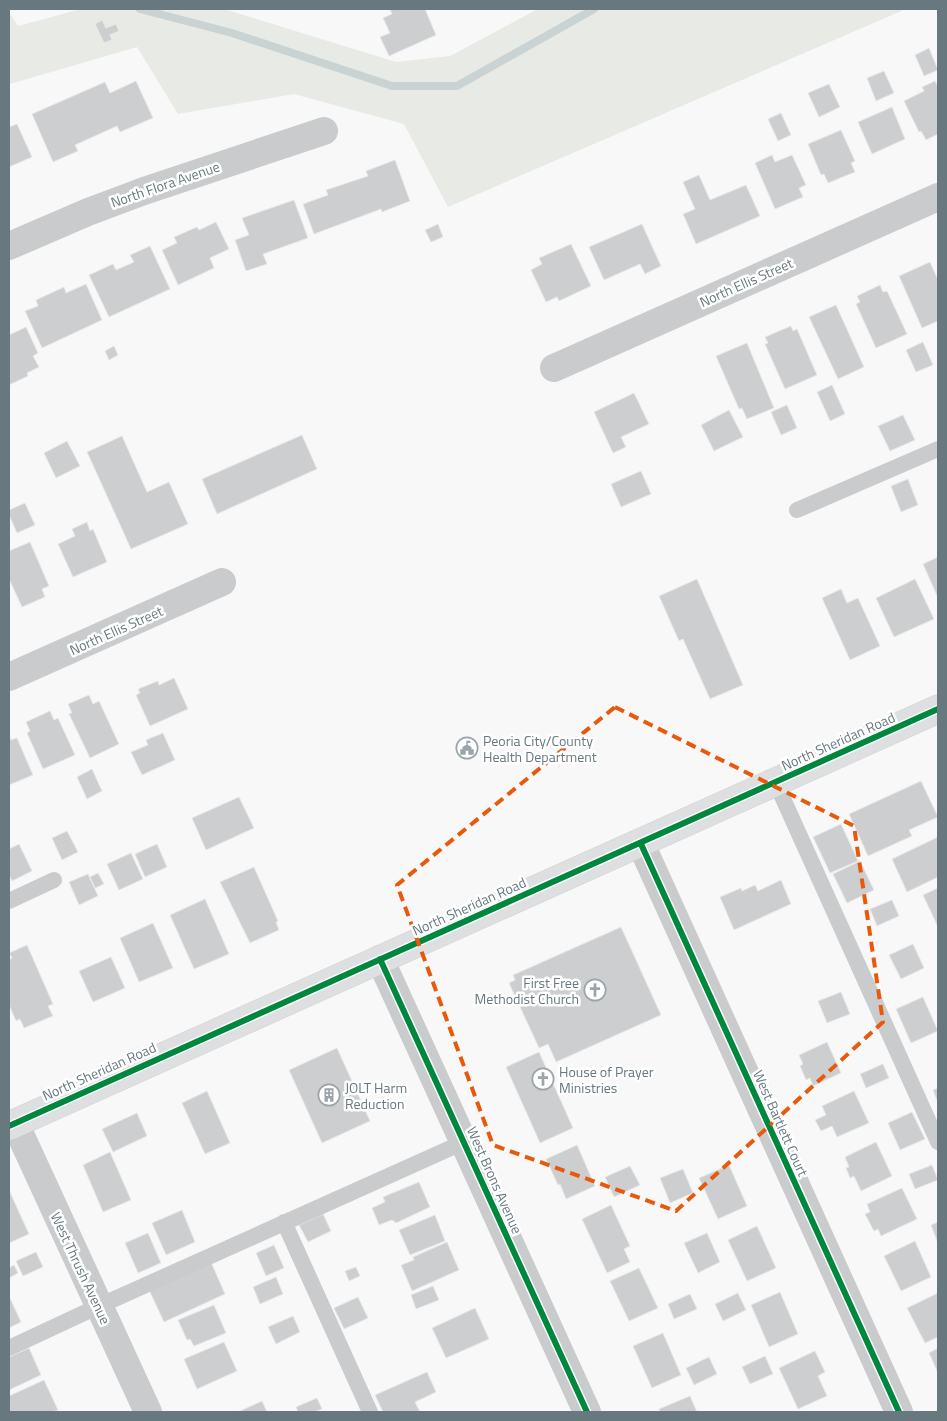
<svg xmlns="http://www.w3.org/2000/svg" width="947" height="1421" viewBox="0 0 947 1421" font-family="'Titillium Web',sans-serif">
<rect width="100%" height="100%" fill="#f8f8f8"/>
<path fill="#e8eae6" d="M81 9H224L396 62 450 56 538 9H906L448 207 404 124 294 94 178 114 137 47 10 84 9 12 18 26Z"/>
<g fill="none" stroke-linecap="round" stroke-linejoin="round">
<path stroke="#cad3d4" stroke-width="8" d="M140 9 232 33 392 86H457L594 9"/>
</g>
<path fill="#cdcecf" stroke="#e8e8e8" d="M390 9H425L436 35 389 56 380 37 390 33 383 18 392 14Z
M102 20 106 28 116 24 119 31 110 35 112 40 104 43 95 24Z
M929 48 938 70 924 76 915 55Z
M884 71 894 93 876 101 867 78Z
M136 81 153 118 120 132 117 126 75 145 78 151 53 162 32 114 105 82 110 93Z
M935 81 938 87V134L926 140 921 131 919 132 904 101 924 91 922 87Z
M829 84 840 107 819 117 808 93Z
M892 107 905 139 872 154 858 122Z
M781 113 791 135 778 141 768 119Z
M17 124 32 157 9 167V127Z
M841 130 855 161 851 163 855 172 828 183 824 174 821 175 808 144Z
M772 155 775 162 792 155 806 185 799 188 803 197 775 209 755 163Z
M395 160 410 201 382 212 381 209 314 234 303 204 328 195 326 190 368 176 366 171Z
M699 175 710 200 746 185 760 216 696 244 683 214 695 209 683 182Z
M294 200 308 238 263 254 267 264 246 271 235 240 249 235 242 218Z
M216 222 229 249 210 258 214 268 178 285 162 250 177 243 174 237 197 227 199 230Z
M438 224 443 237 431 242 425 230Z
M642 224 661 266 645 274 640 264 604 280 589 247Z
M571 244 591 286 559 301 557 297 546 302 531 270 542 264 539 258Z
M150 246 170 289 109 317 89 275 113 264 116 270 134 262 130 255Z
M930 262 938 280V321L922 328 899 276Z
M86 284 102 320 42 348 25 311 38 306 36 300 64 287 66 293Z
M880 285 883 292 887 291 907 334 876 348 856 304 860 302 857 296Z
M836 305 864 367 838 379 809 317Z
M791 326 793 331 797 329 817 375 785 389 765 344 768 343 765 337Z
M26 327 38 353 33 356 39 367 27 373 28 376 9 385V335Z
M923 342 933 365 916 372 906 350Z
M747 343 774 408 747 419 742 408 739 409 716 356Z
M114 346 118 355 109 360 105 351Z
M832 385 845 414 830 421 817 392Z
M634 393 649 424 621 437 626 447 613 453 594 412Z
M787 405 797 428 781 435 771 412Z
M729 410 743 437 714 451 701 425Z
M903 415 915 440 890 451 878 426Z
M302 435 317 469 217 514 202 479Z
M122 436 147 492 169 482 188 524 131 549 87 452Z
M67 441 80 466 56 478 44 453Z
M641 471 651 494 621 507 611 484Z
M908 479 918 505 901 512 891 486Z
M25 503 35 525 17 533 9 515V510Z
M87 522 90 531 93 529 107 562 73 577 58 544 75 536 72 529Z
M30 542 49 586 42 589 45 597 22 607 9 579V551Z
M938 557V598L923 564Z
M697 579 743 685 710 699 683 639 679 641 659 596Z
M915 579 934 619 894 637 876 598Z
M841 589 847 603 858 598 880 646 850 660 822 598Z
M174 678 188 709 150 726 136 695 140 693 138 689 158 681 159 685Z
M89 695 93 704 99 701 119 744 90 758 69 714 72 713 68 704Z
M50 711 54 720 58 718 75 755 43 769 27 733 30 731 26 722Z
M163 733 175 760 142 775 131 752 148 745 146 740Z
M9 735 11 740 17 738 33 775 9 785Z
M92 769 102 791 87 799 77 777Z
M921 781 938 817 909 830 912 836 868 856 849 814Z
M239 797 254 828 206 850 192 818Z
M841 824 858 861 830 873 813 837Z
M67 831 78 852 62 860 52 838Z
M938 837V877L907 892 892 859Z
M19 844 32 871 12 881 9 875V849Z
M157 844 167 867 145 877 135 854Z
M131 853 143 879 119 890 107 864Z
M860 861 874 890 847 903 833 874Z
M254 867 278 921 276 922 279 930 250 943 220 882Z
M98 873 104 884 95 888 90 877Z
M88 874 98 896 79 905 69 882Z
M781 880 791 904 734 930 720 897 741 888 742 891 755 885 758 891Z
M938 888V927L923 895Z
M205 899 229 954 194 969 170 915Z
M892 900 899 916 877 926 870 909Z
M153 923 173 968 139 982 120 938Z
M621 927 661 1015 556 1062 548 1044 539 1048 509 983 515 980 513 975Z
M913 944 924 968 901 979 889 955Z
M27 945 53 1004 48 1006 53 1016 24 1028 20 1019 16 1021 9 1005V960L12 958 9 953Z
M111 957 125 988 93 1002 79 971Z
M841 992 850 1014 827 1023 818 1001Z
M923 997 938 1031 911 1043 896 1009Z
M827 1042 841 1073 813 1086 810 1078 806 1080 800 1066 803 1064 799 1055Z
M337 1048 370 1121 322 1143 289 1070Z
M539 1052 573 1128 540 1143 506 1067Z
M883 1064 889 1078 866 1088 860 1074Z
M938 1088V1103L933 1090Z
M207 1091 230 1143 205 1154 182 1103Z
M854 1091 869 1123 837 1137 832 1126 821 1131 815 1120 826 1115 822 1106Z
M912 1112 925 1139 900 1150 888 1123Z
M137 1113 147 1136 113 1152 102 1129Z
M876 1142 892 1176 861 1191 854 1176 850 1178 846 1168 849 1167 845 1157Z
M577 1145 595 1186 566 1199 560 1184 558 1185 546 1159Z
M110 1152 131 1200 103 1212 83 1165Z
M729 1165 747 1206 718 1219 699 1178Z
M932 1165 938 1180 915 1189 909 1174Z
M630 1166 640 1185 614 1197 605 1177Z
M683 1169 693 1193 670 1203 660 1178Z
M419 1182 430 1207 396 1223 392 1220 379 1225 372 1208 385 1202 383 1197Z
M902 1188 917 1219 881 1236 878 1229 874 1231 865 1214 870 1212 867 1204Z
M9 1190 29 1234 9 1243Z
M611 1205 630 1246 624 1249 630 1262 607 1273 582 1219Z
M182 1210 195 1242 166 1255 152 1223Z
M323 1214 331 1231 308 1242 299 1225Z
M435 1215 445 1241 410 1255 399 1230Z
M938 1222V1241H937L931 1225Z
M757 1226 776 1268 747 1281 728 1240Z
M148 1233 161 1263 138 1273 125 1243Z
M707 1233 720 1262 698 1273 684 1243Z
M915 1241 931 1277 901 1291 884 1256Z
M447 1242 459 1270 412 1291 401 1265 414 1260 413 1257Z
M274 1245 284 1268 266 1276 256 1253Z
M36 1252 43 1267 23 1276 16 1261Z
M211 1262 225 1294 164 1322 149 1290Z
M14 1265 18 1273 9 1278V1268Z
M356 1267 360 1276 349 1281 345 1271Z
M639 1268 658 1308 629 1321 610 1281Z
M276 1277 283 1294 260 1304 253 1287Z
M433 1286 439 1300 416 1309 411 1295Z
M780 1292 798 1334 769 1347 751 1305Z
M738 1293 746 1310 723 1321 715 1304Z
M938 1293V1337L925 1343 907 1308Z
M690 1294 697 1309 674 1319 668 1304Z
M9 1296 21 1322 9 1328Z
M358 1297 368 1318 344 1329 334 1308Z
M214 1305 226 1333 194 1346 190 1339 187 1340 178 1320Z
M475 1308 489 1339 446 1358 432 1328Z
M293 1316 300 1332 276 1344 268 1327Z
M663 1333 681 1375 652 1388 633 1346Z
M224 1342 237 1371 197 1389 184 1359Z
M29 1348 41 1375 9 1390V1357Z
M938 1348V1373L929 1353Z
M815 1351 825 1372 818 1376 827 1396 798 1409 779 1368Z
M765 1356 773 1374 750 1384 742 1367Z
M709 1357 717 1374 694 1385 686 1368Z
M427 1372 436 1392 415 1402 420 1412H383L375 1395Z
M44 1380 58 1410 52 1412H9V1396Z
M690 1396 697 1412H660L659 1409Z
M317 1398 322 1409 314 1412H298L296 1407Z
M262 1401 267 1412H238Z"/>
<g fill="none" stroke-linecap="round" stroke-linejoin="round">
<g stroke="#d3d4d5" stroke-width="29">
<path id="secondary" d="M9 1126 938 709"/>
</g>
<path stroke="#c9cbcc" stroke-width="16" d="M797 510 938 449
M776 783 938 1142
M9 901 54 880
M284 1222 370 1412
M9 1348 99 1306 464 1142"/>
<path stroke="#c9cbcc" stroke-width="28" d="M9 246 88 212 144 191 324 131
M554 368 938 197
M9 677 222 582
M641 844 899 1412
M380 959 587 1412
M15 1123 148 1412"/>
<use href="#secondary" stroke="#dedfe0" stroke-width="28"/>
<g stroke="#fff" stroke-width="9">
<path id="cycleway" d="M641 844 899 1412
M380 959 587 1412
M9 1126 938 709"/>
</g>
<use href="#cycleway" stroke="#00873e" stroke-width="6"/>
</g>
<path fill="none" stroke="#e8590c" stroke-width="4" stroke-dasharray="10 6" stroke-linejoin="round" d="M615 707 854 826 883 1022 676 1211 493 1145 397 885Z"/>
<defs>
<g id="civic-ring" transform="scale(1.125)"><circle r="9.5" fill="#fff" stroke="#9aa5a9" stroke-width="1.5"/><path d="M-.6-6.5H3V-4.5H.6V-3L4-1V1h2V6H-6V1h2V-1L-.6-3ZM-1.2 2.5V6h2.4V2.5Z" fill="#9aa5a9"/></g>
<g id="church-ring" transform="scale(1.125)"><circle r="9.5" fill="#fff" stroke="#9aa5a9" stroke-width="1.5"/><path d="M-1.2-6h2.4v3.5h3.3v2.4h-3.3V6h-2.4V-.1h-3.3v-2.4h3.3Z" fill="#9aa5a9"/></g>
<g id="building-ring" transform="scale(1.125)"><circle r="9.5" fill="#fff" stroke="#9aa5a9" stroke-width="1.5"/><path d="M-4-6H4V6H1V3H-1V6H-4ZM-2.5-4.3h1.7v1.8h-1.7ZM.8-4.3h1.7v1.8H.8ZM-2.5-1h1.7V.8h-1.7ZM.8-1h1.7V.8H.8Z" fill="#9aa5a9"/></g>
</defs>
<g fill-rule="evenodd">
<use href="#civic-ring" x="467" y="748"/>
<use href="#church-ring" x="595" y="990"/>
<use href="#church-ring" x="543" y="1079"/>
<use href="#building-ring" x="329" y="1095"/>
</g>
<g text-anchor="middle" dominant-baseline="central" stroke-width="5" stroke-linejoin="round" paint-order="stroke">
<g font-size="14" fill="#67787f" stroke="#fff">
<text transform="translate(165 184) rotate(-19)">North Flora Avenue</text>
<text transform="translate(746 282) rotate(-24)">North Ellis Street</text>
<text transform="translate(116 630) rotate(-24)">North Ellis Street</text>
<text transform="translate(838 741) rotate(-24)">North Sheridan Road</text>
<text transform="translate(469 906) rotate(-24)">North Sheridan Road</text>
<text transform="translate(99 1071) rotate(-24)">North Sheridan Road</text>
<text transform="translate(781 1123) rotate(66)">West Bartlett Court</text>
<text transform="translate(495 1180) rotate(66)">West Brons Avenue</text>
<text transform="translate(81 1268) rotate(65)">West Thrush Avenue</text>
</g>
<g font-size="14" fill="#67787f" stroke="#fff" text-anchor="start">
<text x="483" y="740">Peoria City/County<tspan x="483" dy="16">Health Department</tspan></text>
<text x="579" y="982" text-anchor="end">First Free<tspan x="579" dy="16">Methodist Church</tspan></text>
<text x="559" y="1071">House of Prayer<tspan x="559" dy="16">Ministries</tspan></text>
<text x="345" y="1087">JOLT Harm<tspan x="345" dy="16">Reduction</tspan></text>
</g>
</g>
<rect width="947" height="1421" fill="none" stroke="#67787f" stroke-width="20"/>
</svg>
